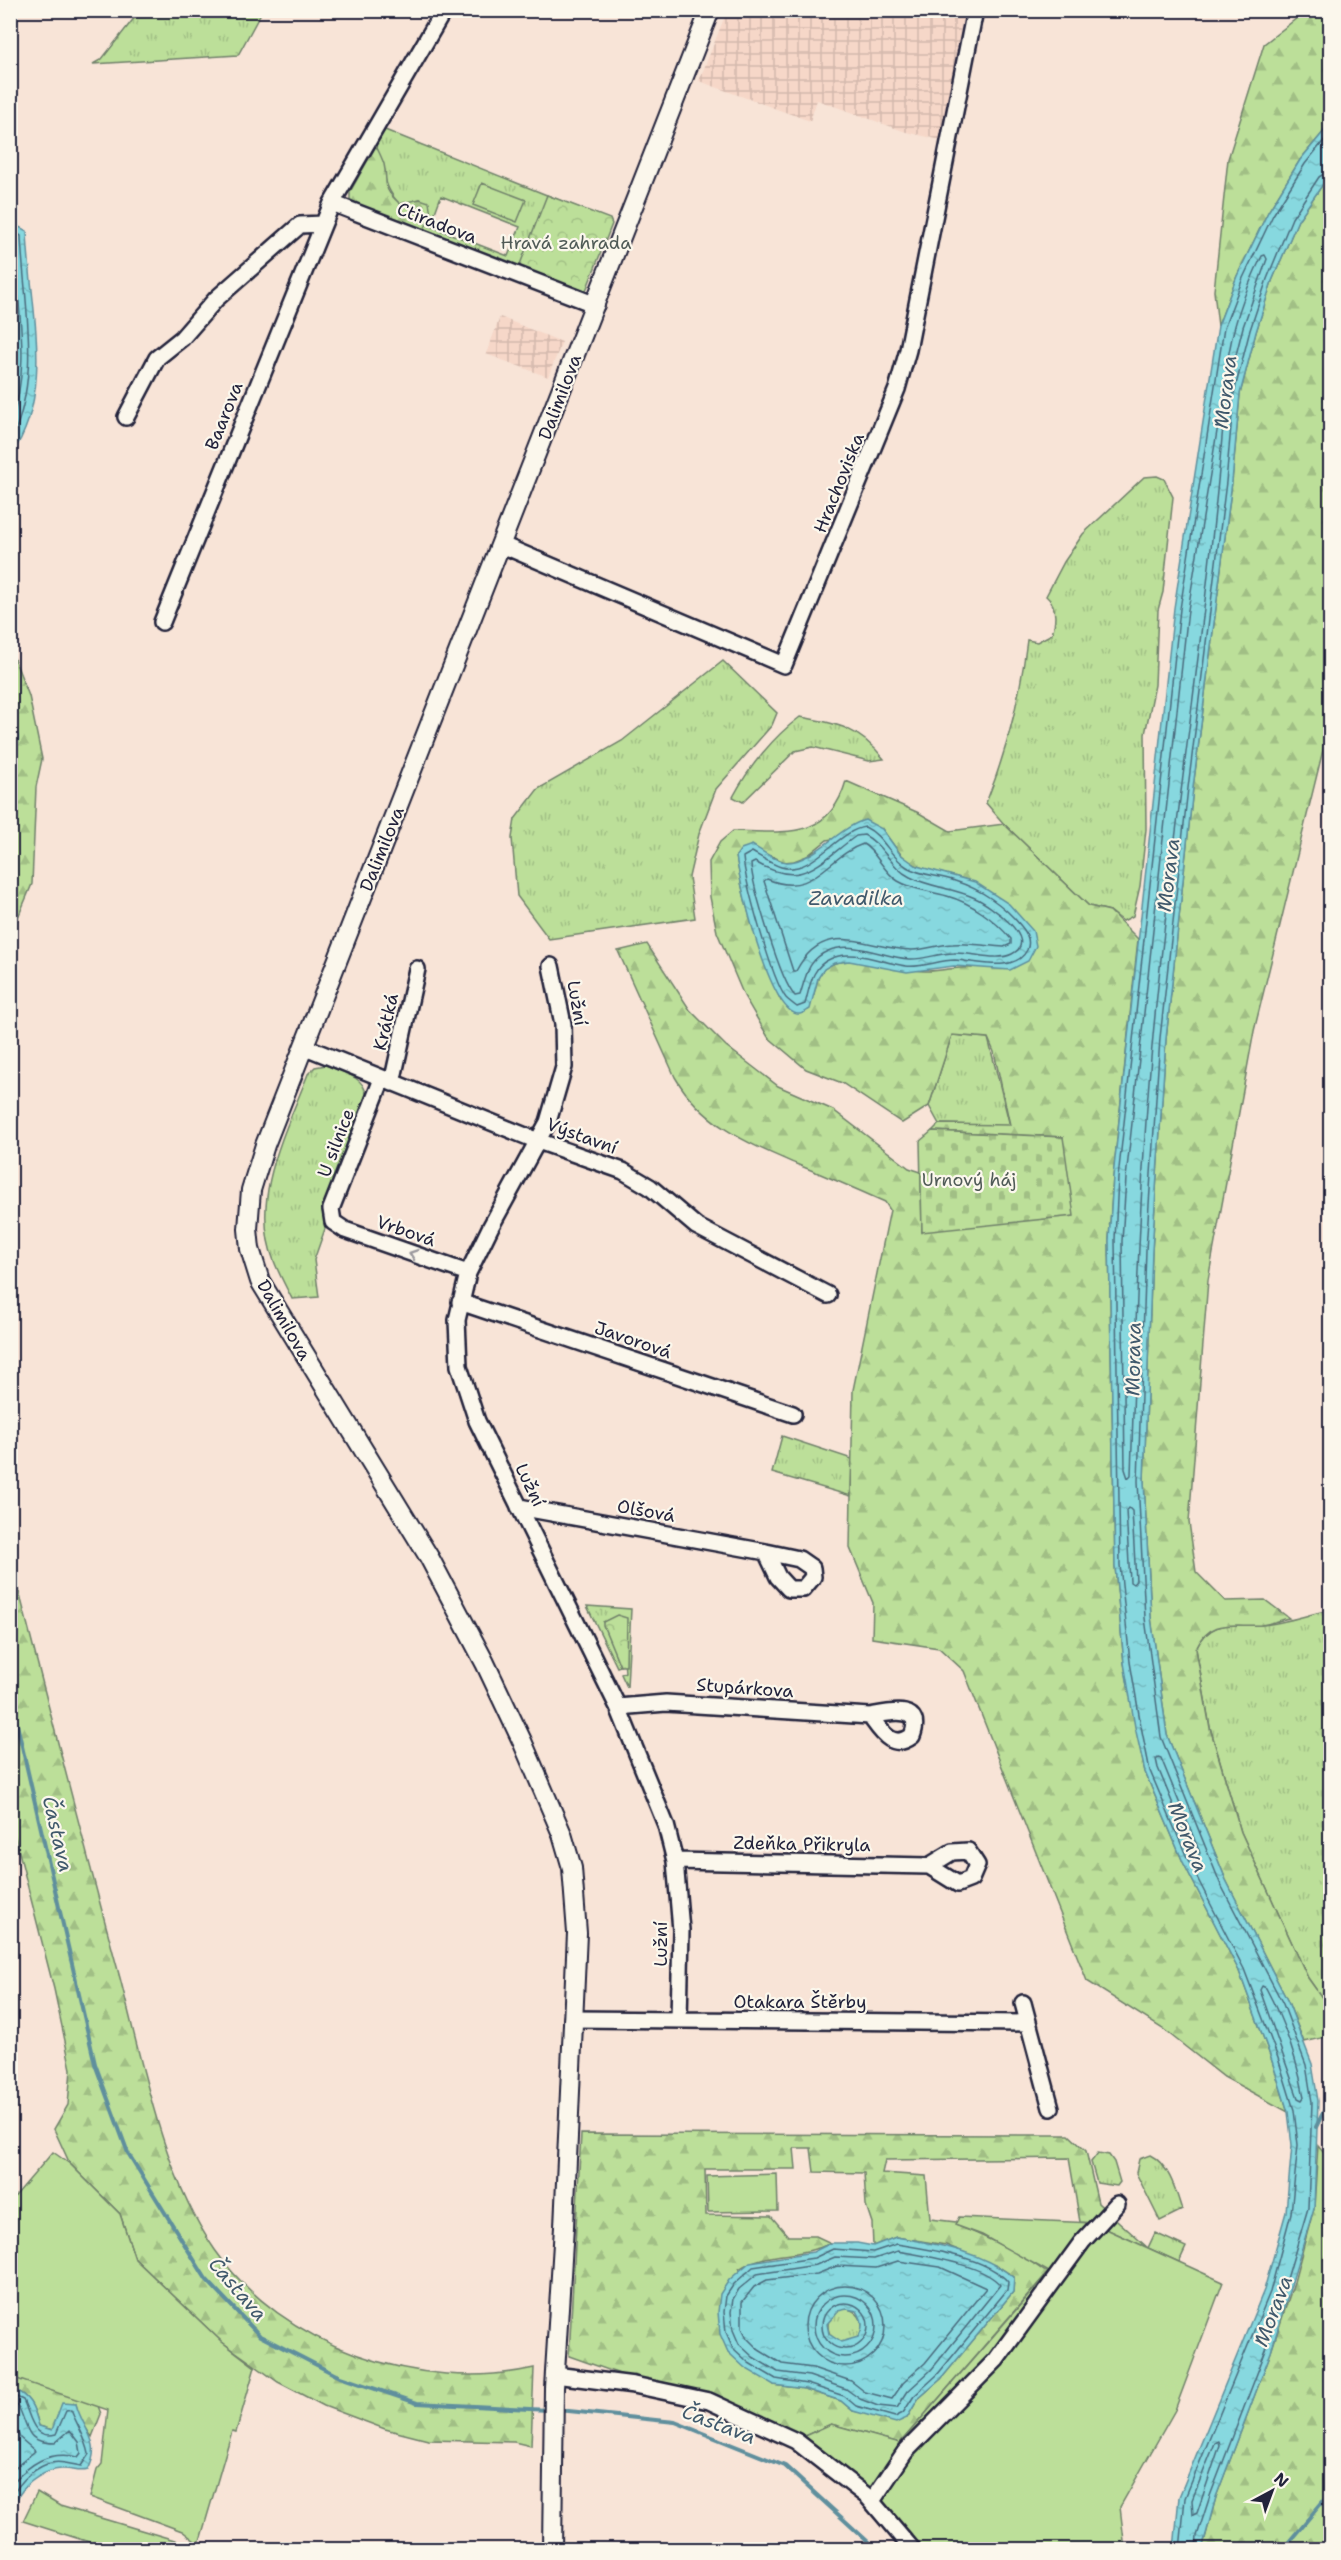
<svg xmlns="http://www.w3.org/2000/svg" width="1341" height="2560" viewBox="0 0 1341 2560" font-family="'Shantell Sans',sans-serif">
<defs>
<pattern id="industrial-grid" width="8" height="8" patternUnits="userSpaceOnUse" patternTransform="scale(1.5)"><rect width="8" height="8" fill="#f6d7c8"/><path d="M0 4h8M4 0v8" fill="none" stroke="#d3b8ad"/></pattern>
<pattern id="grass-tufts" width="24" height="20" patternUnits="userSpaceOnUse" patternTransform="scale(1.5)"><rect width="24" height="20" fill="#bcdf99"/><path d="M3 7l-1-3M5 7V3M7 7l1-3M15 17l-1-3M17 17v-4M19 17l1-3" fill="none" stroke="#a1bf85"/></pattern>
<pattern id="forest-firs" width="22" height="20" patternUnits="userSpaceOnUse" patternTransform="scale(1.5)"><rect width="22" height="20" fill="#bcdf99"/><path d="M5 1l3.5 6h-7zM16 11l3.5 6h-7z" fill="#a1bf85"/></pattern>
<pattern id="cemetery-stones" width="16" height="16" patternUnits="userSpaceOnUse" patternTransform="scale(1.5)"><rect width="16" height="16" fill="#bcdf99"/><path d="M2 7V4a2 2 0 0 1 4 0v3zM10 15v-3a2 2 0 0 1 4 0v3z" fill="#a1bf85"/></pattern>
<pattern id="park-crowns" width="20" height="18" patternUnits="userSpaceOnUse" patternTransform="scale(1.5)"><rect width="20" height="18" fill="#bcdf99"/><path d="M2 6a3 3 0 1 1 6 0M12 15a3 3 0 1 1 6 0" fill="none" stroke="#a1bf85"/></pattern>
<pattern id="water-ripples" width="26" height="14" patternUnits="userSpaceOnUse" patternTransform="scale(1.5)"><rect width="26" height="14" fill="#87d8df"/><path d="M2 4q2-2 4 0t4 0M15 11q2-2 4 0t4 0" fill="none" stroke="#74b9c0"/></pattern>
</defs>
<rect width="100%" height="100%" fill="#f8e4d7"/>
<filter id="ink" filterUnits="userSpaceOnUse"><feTurbulence type="fractalNoise" baseFrequency=".0167" numOctaves="2"/><feDisplacementMap in="SourceGraphic" scale="12" xChannelSelector="R" yChannelSelector="G"/><feConvolveMatrix kernelMatrix="1 2 1 2 8 2 1 2 1" color-interpolation-filters="sRGB"/></filter>
<g filter="url(#ink)">
<path fill="url(#industrial-grid)" d="M727 11H964L941 140 906 132 817 100 810 121 699 81Z
M500 317 562 342 548 377 486 354Z"/>
<path fill="url(#grass-tufts)" stroke="#6f806a" stroke-width="1.5" fill-rule="evenodd" d="M230 11H262L238 55 93 64 102 59 135 17Z
M385 130 609 220 582 293 423 232 420 199 400 204C381 186 386 169 376 146ZM441 196 520 227 508 256 430 226Z
M1157 476 1164 479 1173 497 1163 592 1158 610 1155 685 1145 734 1146 829 1140 886 1133 916 1123 921 1110 911 1089 906 1004 824 986 803C1008 749 1020 698 1027 640L1037 642 1052 634C1056 621 1057 605 1046 596L1064 562 1083 534 1144 477Z
M723 661 777 713 772 725 716 789 699 834 689 877 695 918 549 939 517 896 512 838 515 819 538 789 622 741Z
M800 717C838 723 859 728 884 759L869 761 813 747 795 751 743 802 733 797C749 767 773 737 800 717Z
M952 1035 988 1038 1010 1126 939 1124 929 1106Z
M326 1065C341 1072 364 1076 366 1094L322 1210 326 1226 314 1260 319 1297 292 1299C286 1287 279 1274 274 1261 249 1199 286 1131 308 1074L315 1067Z
M782 1436 852 1459 851 1496 772 1473Z
M587 1606 631 1609 627 1687 621 1674 625 1672 624 1660 603 1622 620 1666 617 1667Z
M1330 1610V2004L1325 2002 1308 1978 1241 1832 1210 1727 1196 1649C1211 1617 1234 1627 1261 1625 1282 1624 1309 1614 1330 1610Z
M1098 2153 1109 2155 1114 2162 1120 2182 1117 2186 1097 2183 1091 2162Z
M1150 2155C1169 2164 1176 2191 1182 2210L1160 2221 1136 2173 1139 2159Z
M1155 2233 1186 2247 1179 2262 1148 2248Z
M828 2326a17 17 0 1 1 34 0a17 17 0 1 1-34 0Z"/>
<path fill="url(#forest-firs)" stroke="#6f806a" stroke-width="1.5" fill-rule="evenodd" d="M1306 11H1330V124L1300 160 1268 212 1237 276 1218 326 1214 291 1228 159 1264 44Z
M376 146C379 152 382 158 384 164 389 186 380 186 400 204L420 199 429 202 431 215 423 232 356 206 350 199V192Z
M1330 174V703L1323 750 1254 1031 1208 1280 1189 1522 1196 1572 1225 1601 1265 1600 1289 1618C1280 1620 1270 1624 1261 1625 1234 1627 1211 1617 1196 1649L1210 1728 1241 1832 1308 1978 1325 2002 1330 2004V2036L1304 2042 1288 2002 1226 1880 1167 1735 1151 1617 1144 1481 1152 1251 1166 1039 1193 788 1232 482 1240 394 1256 332 1272 281 1298 220Z
M11 651 29 696 42 759 36 787 32 884 11 934Z
M846 781 919 813 950 831 1004 824 1089 906 1110 911 1138 939 1113 1177 1109 1240 1115 1566 1124 1663 1145 1772 1183 1862 1239 1971 1272 2061 1288 2112 1224 2077 1163 2029 1087 1981 964 1671 939 1648 872 1638 873 1603 850 1548 853 1390 890 1210 885 1202C856 1189 826 1176 796 1164 747 1143 703 1125 675 1077L618 951 647 944 690 1010 726 1046 778 1086 833 1110 909 1168 921 1172 922 1232 1063 1137 932 1131 939 1124 1010 1125 994 1052 988 1038 952 1035 929 1106 902 1123 842 1083 806 1069 768 1037 744 996 717 932 710 897 709 862 720 842 733 831C784 832 829 841 846 781ZM882 829C890 839 896 851 906 859 923 873 953 873 974 883L972 968C954 966 942 972 925 971 899 971 845 950 824 969 817 975 816 986 814 994L781 1001C760 955 744 905 736 856H772L784 862 794 861 807 856 827 840Z
M10 1556C46 1697 82 1838 120 1978 143 2066 163 2175 215 2250 282 2346 421 2394 534 2368L531 2446 514 2442 428 2440 385 2429 324 2406 278 2382 222 2342 135 2259 120 2214 70 2164 54 2129 68 2105 71 2069 54 1989 11 1821Z
M581 2134 1069 2135 1086 2151 1098 2203 1148 2248 1093 2223 1080 2222 1069 2158 885 2160 882 2173 926 2176 930 2219 956 2222V2225C986 2237 1018 2251 1044 2271H1049L900 2443 831 2424 800 2438 569 2356ZM794 2148H811L814 2172 864 2173 866 2205 872 2223 873 2246 896 2237 946 2245 999 2267 1014 2277 1013 2292 941 2379 918 2399 907 2418 853 2411 841 2401 805 2389 774 2385 739 2269C767 2250 799 2259 831 2243L816 2236H788L771 2216 706 2215 705 2169H796Z
M1318 2145 1330 2159V2549L1202 2550 1216 2497 1271 2352 1294 2282 1314 2208Z
M11 2371 97 2403 101 2414 92 2437 80 2420 76 2404 53 2430 39 2426C34 2406 29 2396 11 2388Z"/>
<path fill="url(#cemetery-stones)" stroke="#6f806a" stroke-width="1.5" d="M932 1131 1063 1137 1074 1216 922 1232 920 1141Z"/>
<path fill="url(#park-crowns)" stroke="#6f806a" stroke-width="1.5" d="M547 195 610 219 612 224 585 293 519 267Z
M617 1615 627 1618 626 1666H620L603 1625V1622Z"/>
<path fill="#bcdf99" stroke="#6f806a" stroke-width="1.5" d="M482 183 526 200 517 222 473 205Z
M53 2152 70 2164 120 2214 135 2259 222 2342 255 2367 236 2432 232 2431 199 2544 182 2531 90 2497 97 2470 102 2464 108 2410 11 2377V2201Z
M777 2174 778 2211 708 2212 707 2176Z
M959 2217 1093 2223 1223 2282 1175 2410 1120 2507 1125 2549H917L800 2438 831 2424 900 2443 1049 2272 982 2235 955 2225Z
M37 2492 60 2506 178 2541 191 2549H111L23 2521Z"/>
<path fill="url(#water-ripples)" stroke="#5f8f9d" stroke-width="1.5" fill-rule="evenodd" d="M1330 124V174L1298 220 1272 281 1256 332 1240 394 1232 482 1193 788 1166 1039 1152 1251 1144 1481 1151 1617 1167 1735 1226 1880 1288 2002 1312 2064 1318 2101 1314 2208 1271 2352 1216 2497 1202 2549H1174L1179 2497 1264 2290 1286 2212 1292 2145 1288 2112 1272 2061 1239 1971 1183 1862 1145 1772 1135 1727 1124 1663 1115 1566 1109 1240 1113 1177 1174 608 1218 326 1237 276 1268 212 1300 160Z
M11 223 27 231C29 303 56 392 11 455Z
M865 820 882 829 900 854 917 866 975 882 1009 904 1033 931 1036 946 1028 961 1010 970 954 966 907 972 849 961 834 963 824 969 818 978 810 1009C806 1011 802 1015 797 1014 768 1008 740 884 736 856L741 849 752 845C762 851 775 861 786 862 811 864 839 827 865 820Z
M896 2237C940 2245 976 2250 1014 2277L1013 2292 941 2379 918 2399 907 2418 896 2423 853 2411 841 2401 805 2389 774 2385 745 2368 728 2352 720 2334 718 2312 720 2294 729 2280 750 2262 813 2252 831 2243H857L873 2246ZM847 2309 857 2311C863 2321 864 2327 858 2337L841 2342 829 2334 827 2324 838 2311Z
M11 2388C30 2396 34 2406 39 2426L52 2430 62 2403 76 2404C83 2431 103 2441 88 2470 78 2473 72 2468 61 2469 45 2470 28 2481 19 2495 14 2503 15 2514 11 2522Z"/>
<g fill="none" stroke-linecap="round" stroke-linejoin="round">
<path stroke="#4a6b7d" stroke-width="1.5" d="M10 229 21 236C24 307 42 376 10 443
M10 237 14 241C16 303 33 365 10 425
M1265 255 1267 259 1243 327 1233 367 1229 369 1227 366C1232 326 1244 292 1262 256Z
M10 307 13 345 10 394
M1221 423 1223 426C1206 630 1172 832 1153 1036 1139 1182 1136 1329 1131 1475L1128 1478 1125 1469 1122 1241 1126 1178 1188 610 1218 425Z
M865 827C884 836 889 856 907 867 921 876 939 875 955 881 980 889 1004 905 1021 926 1027 933 1031 941 1027 950 1015 974 976 961 955 960 938 960 923 968 906 966 882 963 852 948 830 959 811 967 810 987 805 1004L797 1007C793 1004 789 1001 786 998 772 980 745 882 743 857L752 852C761 857 771 864 781 867 813 876 836 831 865 827Z
M864 835C883 844 890 867 910 877 929 887 954 888 975 898 989 904 1041 940 1012 954 996 962 972 952 954 953 938 953 924 960 909 959 882 957 854 940 828 951 808 959 806 976 800 995L795 996C781 983 752 885 751 864L755 862C803 890 818 863 856 836Z
M863 844C877 852 883 872 898 881 913 890 930 891 947 896 972 903 995 920 1011 939V944L1004 947C987 946 970 943 953 944 939 944 926 950 912 950 868 950 825 916 796 971H793L764 881 767 879C814 899 827 856 863 844Z
M1129 1508 1132 1511 1136 1581 1133 1584 1130 1582 1126 1510Z
M1158 1757 1161 1758 1200 1853 1198 1857 1194 1855 1158 1768 1156 1759Z
M1262 1986 1266 1988C1284 2022 1297 2059 1304 2097L1302 2100 1298 2098 1260 1990Z
M897 2244C928 2249 987 2257 1008 2282L1007 2290 937 2375 914 2396 903 2413 895 2417 856 2406 844 2396 807 2384 776 2379 749 2363 733 2348 726 2332 724 2312 726 2296 734 2284 753 2267 814 2258 833 2249 873 2252Z
M898 2251C923 2256 984 2264 1000 2285L931 2370 908 2391 897 2408 878 2406 860 2399 846 2389 809 2376 778 2372 753 2357 739 2344 733 2330 731 2312 733 2299 739 2289 757 2274 816 2265 835 2257 874 2259Z
M898 2261 940 2267 986 2288 925 2363 903 2383 892 2399 865 2392 851 2381 813 2368 782 2364 759 2350 747 2338 742 2328V2302L754 2287 767 2280 817 2274 837 2266 876 2268Z
M805 2326a40 40 0 1 1 80 0a40 40 0 1 1-80 0Z
M814 2326a31 31 0 1 1 62 0a31 31 0 1 1-62 0Z
M822 2326a23 23 0 1 1 46 0a23 23 0 1 1-46 0Z
M10 2394 23 2400C31 2416 32 2440 56 2434L66 2411 71 2410C77 2425 86 2438 89 2454L81 2466C70 2464 58 2460 47 2464 31 2470 14 2487 10 2503
M10 2403 18 2406C29 2427 24 2443 55 2443L70 2430 79 2442 81 2453 78 2457C48 2450 30 2464 10 2485
M10 2413 20 2438 35 2451 10 2472
M1219 2441 1220 2445 1197 2513 1193 2515 1192 2500 1215 2443Z
M1180 2550 1185 2498 1270 2292 1291 2213 1298 2145 1294 2110 1278 2058 1244 1969 1188 1860 1150 1771 1141 1726 1130 1662 1120 1565 1115 1240 1118 1178 1180 609 1224 328 1243 278 1273 215 1305 164 1330 133
M1196 2550 1197 2536 1210 2496 1266 2350 1308 2208 1312 2102 1306 2065 1283 2004 1220 1883 1161 1737 1145 1618 1138 1481 1146 1250 1160 1038 1188 788 1226 482 1234 393 1250 330 1267 279 1292 218 1319 177 1330 170"/>
<path stroke="#5f8f9d" stroke-width="4" d="M10 712 17 737 10 833
M10 1694 95 2064 128 2153 206 2279 260 2336 340 2377 417 2403 548 2410
M1316 2127 1330 2099
M559 2410 675 2422 785 2466 877 2550
M1282 2550 1330 2493"/>
<g stroke="#22223b" stroke-width="20">
<path id="minor" d="M332 203 596 305
M126 417 157 358 182 338 216 299 300 225 323 224
M502 545 784 665 897 389 908 350 975 10
M162 622 332 203 444 10
M551 966 563 1024 564 1067 548 1122 490 1228 468 1273 457 1320 459 1366 477 1421 618 1707 666 1825 675 1861 681 1930 679 2020
M303 1046 538 1141 623 1171 650 1187 696 1226 828 1295
M382 1079 331 1209 333 1222 345 1230 468 1273
M392 1083 417 969
M460 1302 793 1414
M519 1507 766 1552 799 1559 812 1568 813 1577 803 1589H789L778 1577 766 1552
M618 1707 666 1703 870 1716C887 1713 925 1703 912 1736 892 1751 881 1731 870 1716
M675 1861 929 1866 952 1852 968 1851 977 1865 971 1879 958 1884 929 1866
M1023 2003 1051 2108
M572 2019 1028 2023
M555 2375 634 2385 709 2401 796 2441 868 2497 913 2550
M872 2501 905 2452 996 2360 1082 2242 1117 2204"/>
</g>
<g stroke="#22223b" stroke-width="22">
<path id="major" d="M552 2550 554 2388 564 2227 577 1933 572 1868 562 1834 522 1741 485 1663 429 1557 260 1281 250 1249 248 1229 251 1190 265 1145 710 10"/>
</g>
<use href="#minor" stroke="#fbf7ec" stroke-width="15"/>
<use href="#major" stroke="#fbf7ec" stroke-width="18"/>
</g>
<defs><path id="oneway-chevron" d="M-2-3.5L2.5 0L-2 3.5" fill="none" stroke-width="1.6" stroke-linecap="round" stroke-linejoin="round" transform="scale(1.5)"/></defs>
<use stroke="#99979c" href="#oneway-chevron" transform="translate(413 1254) rotate(-161)"/>
</g>
<g text-anchor="middle" dominant-baseline="central" stroke-width="4.5" stroke-linejoin="round" paint-order="stroke">
<g font-size="18" fill="#22223b" stroke="#fbf7ec">
<text transform="translate(437 223) rotate(21)">Ctiradova</text>
<text transform="translate(560 397) rotate(-69)">Dalimilova</text>
<text transform="translate(224 416) rotate(-68)">Baarova</text>
<text transform="translate(839 483) rotate(-68)">Hrachoviska</text>
<text transform="translate(382 849) rotate(-68)">Dalimilova</text>
<text transform="translate(577 1003) rotate(80)">Lužní</text>
<text transform="translate(386 1022) rotate(-77)">Krátká</text>
<text transform="translate(582 1136) rotate(20)">Výstavní</text>
<text transform="translate(336 1143) rotate(-69)">U silnice</text>
<text transform="translate(406 1231) rotate(19)">Vrbová</text>
<text transform="translate(284 1320) rotate(60)">Dalimilova</text>
<text transform="translate(633 1340) rotate(19)">Javorová</text>
<text transform="translate(530 1485) rotate(64)">Lužní</text>
<text transform="translate(646 1511) rotate(10)">Olšová</text>
<text transform="translate(745 1688) rotate(4)">Stupárkova</text>
<text transform="translate(802 1844) rotate(1)">Zdeňka Přikryla</text>
<text transform="translate(661 1944) rotate(-90)">Lužní</text>
<text x="800" y="2002">Otakara Štěrby</text>
</g>
<g font-size="18" fill="#505b57" stroke="#fbf7ec">
<text x="566" y="243">Hravá zahrada</text>
<text x="969" y="1180">Urnový háj</text>
</g>
<g font-size="20" font-style="italic" fill="#40596c" stroke="#fbf7ec">
<text transform="translate(1225 392) rotate(-83)">Morava</text>
<text transform="translate(1168 875) rotate(-83)">Morava</text>
<text x="856" y="898">Zavadilka</text>
<text transform="translate(1133 1359) rotate(-89)">Morava</text>
<text transform="translate(58 1834) rotate(77)">Častava</text>
<text transform="translate(1188 1837) rotate(68)">Morava</text>
<text transform="translate(238 2289) rotate(49)">Častava</text>
<text transform="translate(1273 2311) rotate(-69)">Morava</text>
<text transform="translate(719 2424) rotate(21)">Častava</text>
</g>
</g>
<rect width="1341" height="2560" fill="none" stroke="#fbf7ec" stroke-width="36"/>
<rect x="18" y="18" width="1305" height="2524" fill="none" stroke="#22223b" stroke-width="2" filter="url(#ink)"/>
<g transform="translate(1272 2491) rotate(41)" stroke="#fbf7ec" stroke-width="4.5" paint-order="stroke">
<path d="M0-4.5L10 22L0 15L-10 22Z" fill="#22223b"/>
<text y="-9" font-size="16" font-weight="bold" text-anchor="middle" fill="#22223b">N</text>
</g>
</svg>
